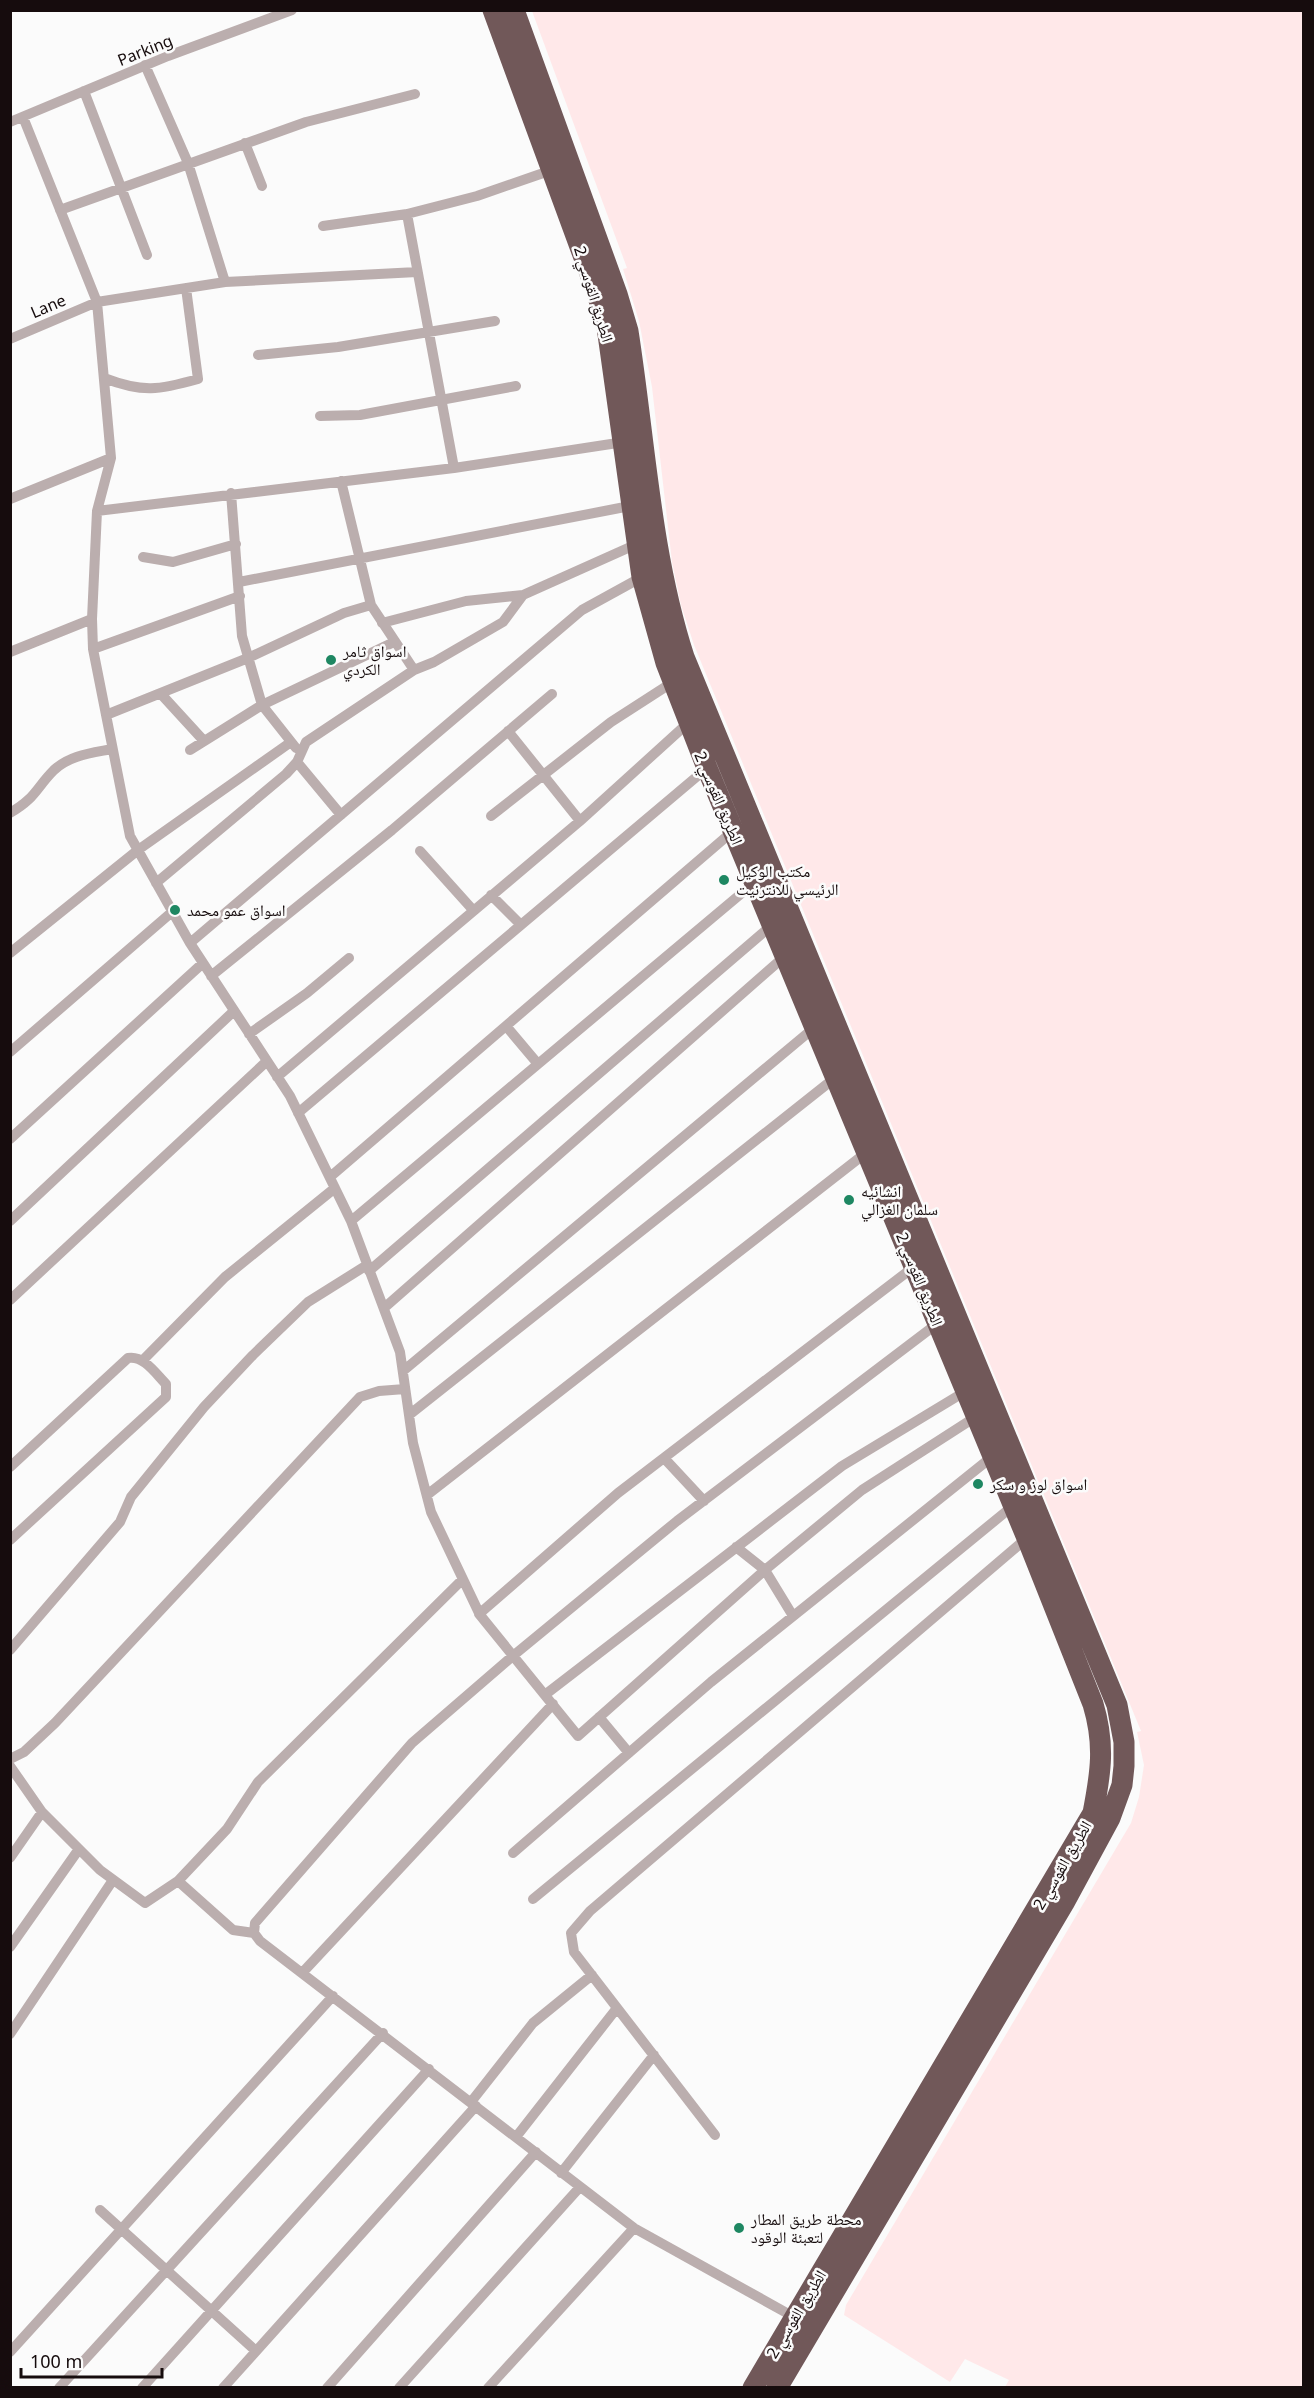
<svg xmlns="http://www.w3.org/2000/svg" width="1314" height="2398" viewBox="0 0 1314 2398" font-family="'Noto Sans','Noto Naskh Arabic',sans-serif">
<rect width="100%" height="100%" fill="#fbfbfb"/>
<path fill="#ffe8e9" d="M532 11H1303V2387H1005L1009 2380 965 2359 950 2382 844 2315 846 2305 1131 1823 1139 1797 1144 1765 1137 1732 1141 1731 694 645 681 605 672 562 652 387 639 321 623 269 627 268Z"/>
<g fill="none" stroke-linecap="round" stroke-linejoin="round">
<path stroke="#bbaeae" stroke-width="10" d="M145 65 188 163 225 282
M84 91 147 255
M23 117 97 302 111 458 97 511 92 619 93 649 130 836 190 943 290 1096 351 1221 400 1352 413 1443 431 1512 480 1615 578 1736 765 1570 862 1490 977 1416
M10 122 168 56 292 10
M245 143 262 186
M60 210 306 122 415 94
M407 214 454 468
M323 226 407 214 477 196 552 170
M10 339 97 302 225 282 417 272
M258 355 338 347 495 321
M104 378C143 393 159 390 198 379L186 288
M320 416 360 415 516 386
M341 481 371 605 414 670
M231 493 242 636 262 705 296 748
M10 499 111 458
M97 511 454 468 624 442
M143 557 173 562 236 544
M239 582 630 506
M382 623 466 601 523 595 637 544
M93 649 240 596
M10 652 92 619
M161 694 204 741
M106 715 248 658 344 613 371 605
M508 731 580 821
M190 750 262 705 394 642
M297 762 341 815
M10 813C36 798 36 788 54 770 70 755 92 753 112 749
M491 816 611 722 673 682
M420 851 473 910
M156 883 286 774 297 762 306 742 414 670 434 662 503 622 523 595
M491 895 520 924
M190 943 582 610 642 577
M10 953 138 850 291 742
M211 976 392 830 552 694
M506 1026 538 1064
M249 1034 307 993 349 958
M10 1052 172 912
M277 1077 580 821 688 723
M298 1113 707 768
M10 1139 203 963
M330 1177 733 831
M10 1221 234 1011
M351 1221 755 882
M369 1271 772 925
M10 1300 267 1061
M384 1308 785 956
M143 1360 225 1277 335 1188
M403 1371 815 1027
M409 1415 836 1077
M664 1458 704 1501
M10 1467 128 1358C144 1355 156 1374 166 1384V1397L10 1540
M427 1495 867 1152
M736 1547 765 1570 793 1616
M479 1614 618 1493 915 1266
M10 1650 120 1522 131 1497 204 1407 253 1355 308 1302 367 1265
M546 1694 842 1466 966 1391
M599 1717 629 1753
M10 1759 24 1752 55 1723 360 1397 379 1391 405 1389
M10 1766 42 1812 100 1870 145 1903 178 1881 227 1829 258 1782 463 1579
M513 1853 711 1682 993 1456
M10 1858 42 1812
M178 1881 233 1930 254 1933
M533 1899 1014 1505
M10 1947 79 1849
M303 1972 553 1704
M10 2034 113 1880
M471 2102 533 2023 592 1975
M715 2135 574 1952 571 1933 590 1911 1027 1538
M516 2137 617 2008
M561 2173 654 2055
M100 2210 256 2351
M794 2317 634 2228 260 1941 254 1933 255 1923 412 1743 514 1655 677 1521 938 1323
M10 2352 333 1996
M59 2388 383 2033
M142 2388 429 2069
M223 2388 476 2106
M327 2388 536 2152
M399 2388 580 2187
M488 2388 634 2228"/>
<path stroke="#715859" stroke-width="21" d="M493 10 597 293 607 327 642 577 666 663 707 768 1027 1538 1093 1704C1105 1744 1101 1772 1093 1813L753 2388
M514 10 617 294 628 331C645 440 650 552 684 657L1117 1705 1124 1742V1766L1122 1785 1110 1818 1064 1903 777 2388"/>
</g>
<g fill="#1e8762" stroke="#fbfbfb" stroke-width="2">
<circle cx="331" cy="660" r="6"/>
<circle cx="724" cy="880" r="6"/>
<circle cx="175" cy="910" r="6"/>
<circle cx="849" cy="1200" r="6"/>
<circle cx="978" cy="1484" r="6"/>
<circle cx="739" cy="2228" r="6"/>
</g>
<g text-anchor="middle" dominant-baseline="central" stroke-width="5" stroke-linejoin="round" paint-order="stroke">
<g font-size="16" fill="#160c0d" stroke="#fbfbfb">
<text transform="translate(145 50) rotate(-22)">Parking</text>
<text transform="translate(594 294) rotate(73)">الطريق القوسي 2</text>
<text transform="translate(48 306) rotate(-23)">Lane</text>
<text transform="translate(719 798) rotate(67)">الطريق القوسي 2</text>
<text transform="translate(920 1279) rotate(68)">الطريق القوسي 2</text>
<text transform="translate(1062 1865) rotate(-60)">الطريق القوسي 2</text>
<text transform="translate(796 2314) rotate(-59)">الطريق القوسي 2</text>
</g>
<g font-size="16" fill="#160c0d" stroke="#fbfbfb" text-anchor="start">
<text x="343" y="651">اسواق ثامر<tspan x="343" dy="18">الكردي</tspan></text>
<text x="736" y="871">مكتب الوكيل<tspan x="736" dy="18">الرئيسي للانترنيت</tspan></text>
<text x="187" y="910">اسواق عمو محمد</text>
<text x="861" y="1191">انشائيه<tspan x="861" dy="18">سلمان الغزالي</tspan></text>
<text x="990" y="1484">اسواق لوز و سكر</text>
<text x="751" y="2219">محطة طريق المطار<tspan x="751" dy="18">لتعبئة الوقود</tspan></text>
</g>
</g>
<rect width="1314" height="2398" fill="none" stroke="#160c0d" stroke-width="24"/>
<path d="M21 2368v9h141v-9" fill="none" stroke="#160c0d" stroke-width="3"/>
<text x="30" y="2368" font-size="18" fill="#160c0d" stroke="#fbfbfb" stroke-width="4.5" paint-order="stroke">100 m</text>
</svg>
